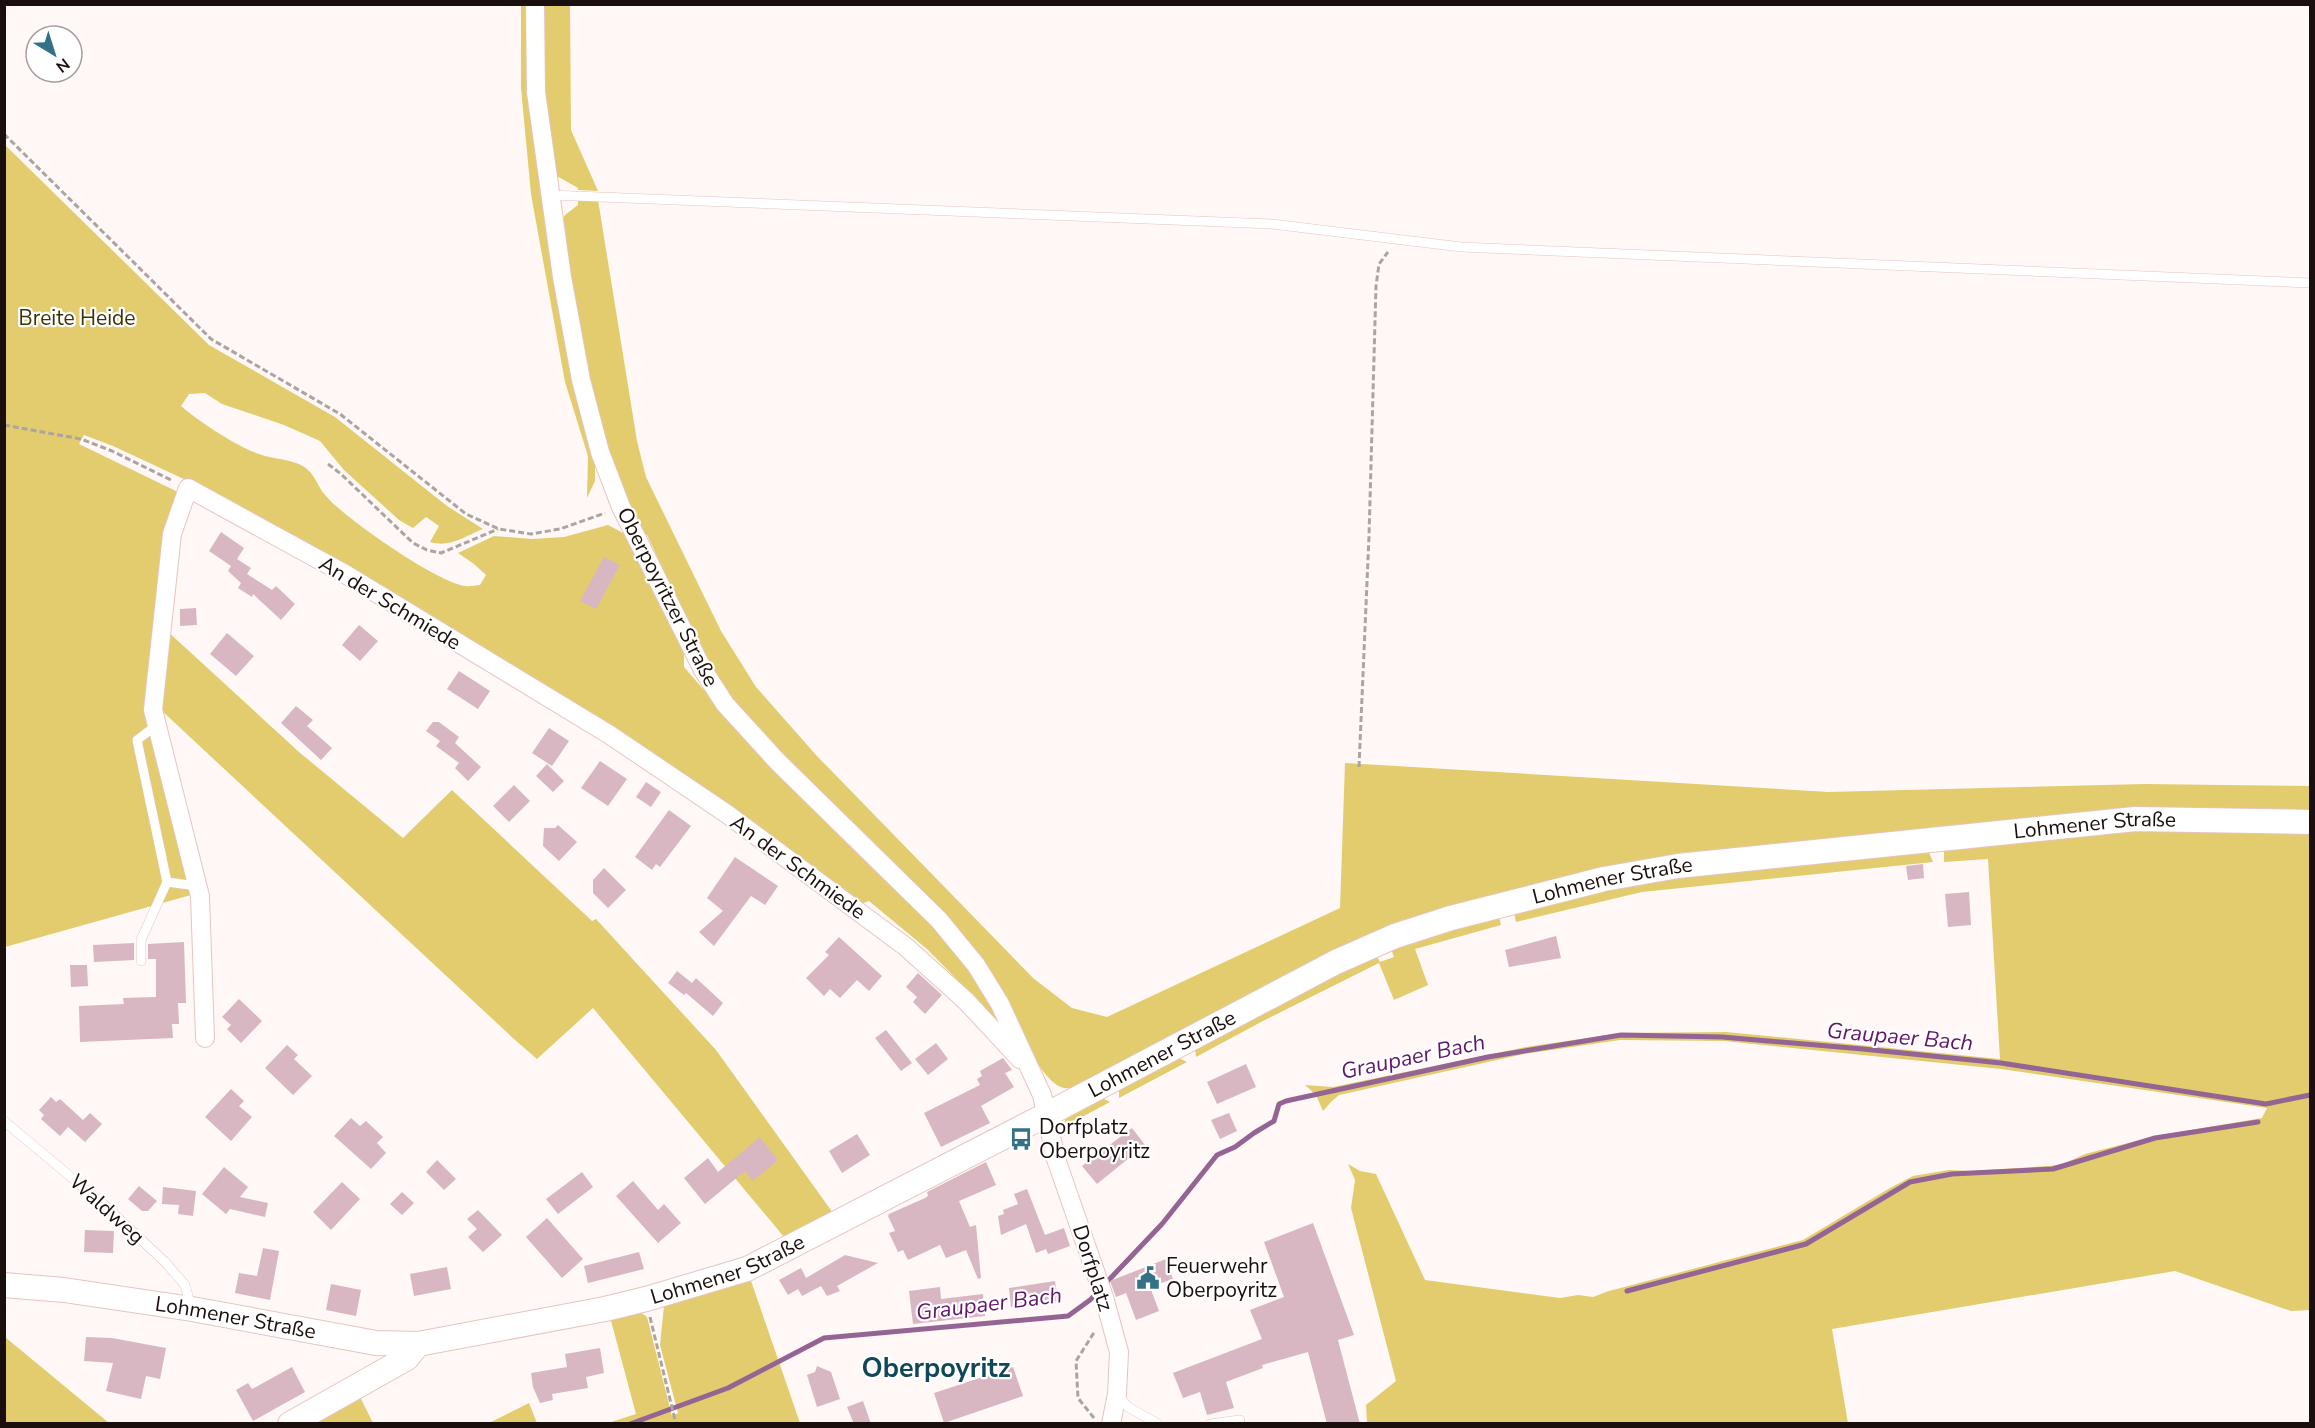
<svg xmlns="http://www.w3.org/2000/svg" width="2315" height="1428" viewBox="0 0 2315 1428" font-family="'Nunito Sans',sans-serif">
<rect width="100%" height="100%" fill="#fff8f6"/>
<path fill="#e2cc6e" d="M521 5H530L595 460V481L587 498 588 456 565 382 531 194 521 88Z
M541 5H570L571 130 598 191 578 190V188L555 175 545 93Z
M4 144 209 345 335 417 447 506 483 529C465 536 450 548 430 542L439 526 426 517 413 528 399 520 344 470 320 441 284 425 222 404 205 393 189 394 181 406C197 420 239 448 259 454 272 459 291 459 303 466 315 473 317 486 325 495 343 517 439 584 466 586 470 587 476 585 480 585L486 575 474 564 458 553 494 536 532 539 564 537 608 525 627 535 676 628 684 654V667L722 711 935 925 970 971 1010 1034 984 1014 986 1009 927 949 869 901 860 904 800 858 188 481 113 446 84 435 79 444 178 492 146 711 191 895 5 947Z
M598 200 637 441 646 477 721 631 756 687 816 755 1033 978 1072 1008 1107 1017 1340 908 1345 763 1828 792 2144 784 2310 786V812L1506 895 1078 1087C1074 1087 1068 1089 1064 1088 1041 1084 1013 1018 1004 998L747 721 708 665 647 535 642 533C592 432 580 333 561 223L565 215 578 205V201Z
M165 629 299 752 403 838 452 790 592 921 596 919 716 1050 833 1213 784 1237 593 1008 537 1059 514 1039 161 710Z
M2148 828 2310 831V1310L2291 1311 2175 1271 1832 1329 1848 1423H1367L1366 1405 1396 1381 1351 1208 1355 1180 1348 1164 1360 1171 1376 1174 1425 1280 1560 1298 1578 1295 1593 1297 1609 1291 1803 1240 1890 1188 1913 1176 1949 1170 1971 1171 2049 1166 2063 1164 2085 1154 2155 1136 2262 1118 2267 1108 2001 1069 1724 1041 1620 1040 1524 1054 1339 1095 1331 1102 1323 1111 1316 1095 1305 1085 1333 1087 1526 1047 1621 1033 1726 1032 2000 1059 1988 859 1944 862V848Z
M1928 850 1933 862 1642 892 1516 922 1514 912 1663 876Z
M1499 916 1501 925 1415 949 1428 985 1394 1000 1379 963 1261 1022 1196 1057 1195 1048 1376 955 1380 962 1394 957 1391 949Z
M1177 1057 1187 1062 1119 1098V1088Z
M1102 1098 1110 1102 1065 1126 1061 1131 1066 1118Z
M750 1278 800 1423 605 1424 636 1414 610 1317 640 1312 647 1317 672 1416 678 1413 660 1345 664 1306Z
M4 1337H5L109 1423H5Z
M359 1395 373 1423 306 1424Z
M529 1403 537 1423H489Z"/>
<g fill="none" stroke-linecap="round" stroke-linejoin="round">
<path stroke="#936494" stroke-width="5" d="M1104 1285 1162 1224 1217 1155 1235 1147 1254 1133 1274 1121 1279 1104 1286 1101 1488 1057 1621 1035 1722 1037 1863 1049 2001 1063 2266 1104 2310 1095
M1627 1291 1806 1244 1910 1182 1952 1174 2053 1169 2155 1138 2258 1122
M630 1424 728 1388 824 1338 1068 1316 1090 1300 1098 1292"/>
</g>
<path fill="#d8b7c2" d="M221 532 244 548 237 559 251 568 247 574 272 590 276 586 295 604 281 620 253 594 252 597 238 588 241 583 228 571 231 566 209 551Z
M604 557 620 565 596 609 580 601Z
M196 608 197 625 180 626V609Z
M359 625 378 641 360 661 342 645Z
M227 633 254 656 236 676 210 654Z
M459 671 490 691 478 709 447 689Z
M296 706 313 720 307 726 332 748 321 760 281 723Z
M433 722H439L459 737 455 743 481 767 468 781 455 768 459 763 436 746 440 741 426 731Z
M549 728 569 741 552 766 532 753Z
M600 761 627 779 608 806 581 788Z
M547 764 564 781 553 792 536 776Z
M646 782 661 792 651 807 636 797Z
M514 785 530 801 509 822 493 806Z
M669 810 691 826 660 867 656 864 652 870 635 857Z
M558 825 577 842 559 861 543 846 544 828H555Z
M735 857 778 886 765 905 751 896 714 946 699 932 723 911 707 898Z
M1923 864 1924 878 1908 880 1906 866Z
M604 868 626 890 608 908 593 893V880Z
M1969 892 1971 925 1948 927 1945 894Z
M1556 936 1561 958 1509 967 1505 950Z
M839 937 882 976 869 991 857 980 840 998 830 989 824 996 806 978 829 955 825 952Z
M184 942 186 1003H178L179 1024H172L173 1038 80 1042 79 1006 124 1004 123 998 156 997V959H148V944Z
M134 943V960L94 962 93 945Z
M70 965H87L88 986 71 987Z
M677 971 692 983 696 978 723 1003 713 1016 686 993 684 995 668 983Z
M918 973 942 995 925 1014 913 1002 917 997 906 987Z
M239 999 262 1021 241 1043 227 1029 231 1025 222 1017Z
M886 1030 912 1063 901 1071 875 1038Z
M936 1043 948 1059 928 1075 915 1059Z
M287 1045 298 1055 294 1059 312 1076 293 1095 265 1068Z
M1003 1058 1012 1070 1005 1073 1014 1087 981 1106 990 1123 941 1147 924 1113 980 1085 977 1079 982 1076 980 1071Z
M1246 1064 1256 1087 1217 1104 1207 1082Z
M231 1089 244 1101 239 1106 252 1117 231 1141 205 1117Z
M51 1097 56 1102 60 1099 83 1120 90 1113 102 1124 85 1142 68 1127 60 1136 41 1119 44 1115 39 1110Z
M1229 1113 1237 1131 1220 1139 1211 1120Z
M351 1118 360 1126 366 1121 383 1137 377 1143 386 1153 371 1169 334 1136Z
M1132 1128 1145 1145 1097 1184 1082 1166Z
M857 1134 870 1155 842 1173 829 1151Z
M760 1137 778 1160 753 1181 745 1171 705 1204 684 1178 708 1158 718 1172Z
M437 1160 456 1179 444 1190 426 1172Z
M986 1162 996 1185 959 1201 970 1227 976 1225 981 1278 978 1279 966 1250 946 1258 940 1245 908 1260 903 1250 898 1252 889 1233 895 1231 888 1216 889 1214 925 1198 928 1196 927 1192Z
M224 1167 248 1187 240 1197 268 1203 265 1217 230 1209 226 1214 202 1194Z
M582 1172 593 1187 558 1214 546 1199Z
M633 1181 658 1210 664 1204 681 1223 658 1243 616 1196Z
M342 1182 360 1199 331 1230 313 1212Z
M139 1186 157 1201 148 1211H142L128 1199Z
M163 1187 196 1191 193 1216 178 1214 179 1205 162 1204Z
M1027 1189 1045 1235 1064 1228 1070 1246 1048 1254 1046 1249 1036 1253 1026 1224 1001 1235 998 1216 1004 1214 1003 1210 1018 1204 1014 1194Z
M402 1192 414 1203 402 1215 390 1204Z
M478 1210 502 1235 483 1252 468 1237 477 1229 467 1219Z
M547 1218 583 1259 562 1278 526 1237Z
M1313 1223 1354 1335 1338 1340 1360 1424H1327L1308 1352 1262 1365 1263 1368 1226 1382 1234 1408 1207 1415 1200 1392 1183 1398 1173 1373 1262 1339 1250 1310 1284 1297 1264 1242Z
M85 1230 114 1231 113 1253 84 1252Z
M263 1248 279 1251 270 1300 235 1293 239 1273 257 1276Z
M639 1252 644 1269 588 1283 584 1266Z
M845 1255 878 1263 837 1286 840 1291 827 1296 821 1286 802 1296 798 1289 788 1295 779 1280 801 1268 806 1278Z
M1166 1259 1173 1279 1150 1287 1159 1311 1136 1320 1126 1293 1116 1297 1110 1281Z
M447 1267 451 1289 414 1296 410 1274Z
M1055 1281 1058 1301 1011 1307 1009 1288Z
M331 1284 361 1290 356 1316 326 1310Z
M940 1287 941 1299 983 1294 985 1316 913 1324 909 1291Z
M86 1337 112 1338 166 1348 160 1379 146 1376 141 1399 106 1391 113 1363 84 1361Z
M600 1348 604 1373 586 1377 588 1388 552 1394 553 1400 540 1403 533 1387 531 1373 567 1367 565 1354Z
M817 1366 831 1372 840 1399 817 1407 807 1375 815 1372Z
M292 1367 305 1392 253 1421 236 1390 248 1383 252 1389Z
M1013 1367 1023 1396 944 1423 934 1393Z
M863 1401 871 1424H854L847 1407Z"/>
<g fill="none" stroke-linecap="round" stroke-linejoin="round">
<g stroke="#e7c4be" stroke-width="10">
<path id="lane" d="M550 195 1272 224 1461 247 2310 283
M157 725 137 740 167 882 197 886
M141 961V940L167 882
M4 1121 101 1202 165 1262 185 1285 191 1307
M1117 1394 1128 1407 1158 1424
M1210 1424 1240 1420"/>
</g>
<g stroke="#e7c4be" stroke-width="20">
<path id="street" d="M535 4 536 92 562 277 581 380 600 452 621 507 703 670 725 704 777 761 939 920 976 965 1000 1004 1042 1095 1056 1159 1104 1297 1119 1352 1117 1394 1111 1424
M205 1038 200 896 153 710 172 534 188 488 345 574 610 735 727 814 906 947 966 1001 1020 1059"/>
</g>
<g stroke="#e7c4be" stroke-width="26">
<g id="secondary">
<path id="s1" d="M4 1285 64 1290 192 1309 376 1343 418 1344 605 1309 646 1299 747 1269 1046 1115 1336 962 1395 936 1451 918 1604 879 1678 866 2135 819 2310 822"/>
<path d="M290 1424 407 1358 418 1344"/>
</g>
</g>
<path stroke="#ada4a2" stroke-width="3" stroke-dasharray="6 3" stroke-linecap="butt" d="M4 134 211 339 340 414 466 514 499 529 531 534 560 529 605 513
M4 425 81 439 112 451 173 481
M328 464 341 474 413 543 427 550 441 553 498 529
M1359 767 1369 536 1376 286 1379 264 1388 252
M650 1317 676 1424
M1094 1418 1078 1398 1076 1361 1095 1331"/>
<use href="#lane" stroke="#fff" stroke-width="9"/>
<use href="#street" stroke="#fff" stroke-width="18"/>
<use href="#secondary" stroke="#fff" stroke-width="24"/>
</g>
<defs>
<g id="bus-bare" transform="scale(1.8)"><path d="M-5-6H5V4H4V6H2V4H-2V6H-4V4H-5ZM-3.5-4V0h7V-4ZM-3.5 1.2v1.5H-2V1.2ZM2 1.2v1.5H3.5V1.2Z" fill="#327186" stroke="#fff" stroke-width="2.5" paint-order="stroke"/></g>
<g id="civic-bare" transform="scale(1.8)"><path d="M-.6-6.5H3V-4.5H.6V-3L4-1V1h2V6H-6V1h2V-1L-.6-3ZM-1.2 2.5V6h2.4V2.5Z" fill="#327186" stroke="#fff" stroke-width="2.5" paint-order="stroke"/></g>
</defs>
<g fill-rule="evenodd">
<use href="#bus-bare" x="1021" y="1139"/>
<use href="#civic-bare" x="1148" y="1278"/>
</g>
<g text-anchor="middle" dominant-baseline="central" stroke-width="4.5" stroke-linejoin="round" paint-order="stroke">
<g font-size="21" fill="#3c3207" stroke="#fff">
<text x="77" y="318">Breite Heide</text>
</g>
<g font-size="21" fill="#1b0f0d" stroke="#fff">
<text transform="translate(668 597) rotate(63)">Oberpoyritzer Straße</text>
<text transform="translate(390 603) rotate(31)">An der Schmiede</text>
<text stroke="none"><textPath href="#s1" startOffset="2196">Lohmener Straße</textPath></text>
<text transform="translate(798 867) rotate(36)">An der Schmiede</text>
<text stroke="none"><textPath href="#s1" startOffset="1710">Lohmener Straße</textPath></text>
<text stroke="none"><textPath href="#s1" startOffset="1224">Lohmener Straße</textPath></text>
<text transform="translate(107 1209) rotate(42)">Waldweg</text>
<text stroke="none"><textPath href="#s1" startOffset="738">Lohmener Straße</textPath></text>
<text transform="translate(1093 1268) rotate(72)">Dorfplatz</text>
<text stroke="none"><textPath href="#s1" startOffset="234">Lohmener Straße</textPath></text>
</g>
<g font-size="21" fill="#1b0f0d" stroke="#fff" text-anchor="start">
<text x="1039" y="1127">Dorfplatz<tspan x="1039" dy="24">Oberpoyritz</tspan></text>
<text x="1166" y="1266">Feuerwehr<tspan x="1166" dy="24">Oberpoyritz</tspan></text>
</g>
<g font-size="22" font-style="italic" fill="#61166c" stroke="#fff">
<text transform="translate(1900 1037) rotate(5)">Graupaer Bach</text>
<text transform="translate(1413 1057) rotate(-12)">Graupaer Bach</text>
<text transform="translate(989 1304) rotate(-7)">Graupaer Bach</text>
</g>
<g font-size="27" font-weight="bold" fill="#124757" stroke="#fff">
<text x="936" y="1368">Oberpoyritz</text>
</g>
</g>
<rect width="2315" height="1428" fill="none" stroke="#1b0f0d" stroke-width="12"/>
<g transform="translate(54 54) rotate(142)"><circle r="28" fill="#ffffff" stroke="#a49f9e" stroke-width="1.5"/>
<path d="M0-4.5L10 22L0 15L-10 22Z" fill="#327186"/>
<text y="-9" font-size="16" font-weight="bold" text-anchor="middle" fill="#1b0f0d">N</text>
</g>
</svg>
